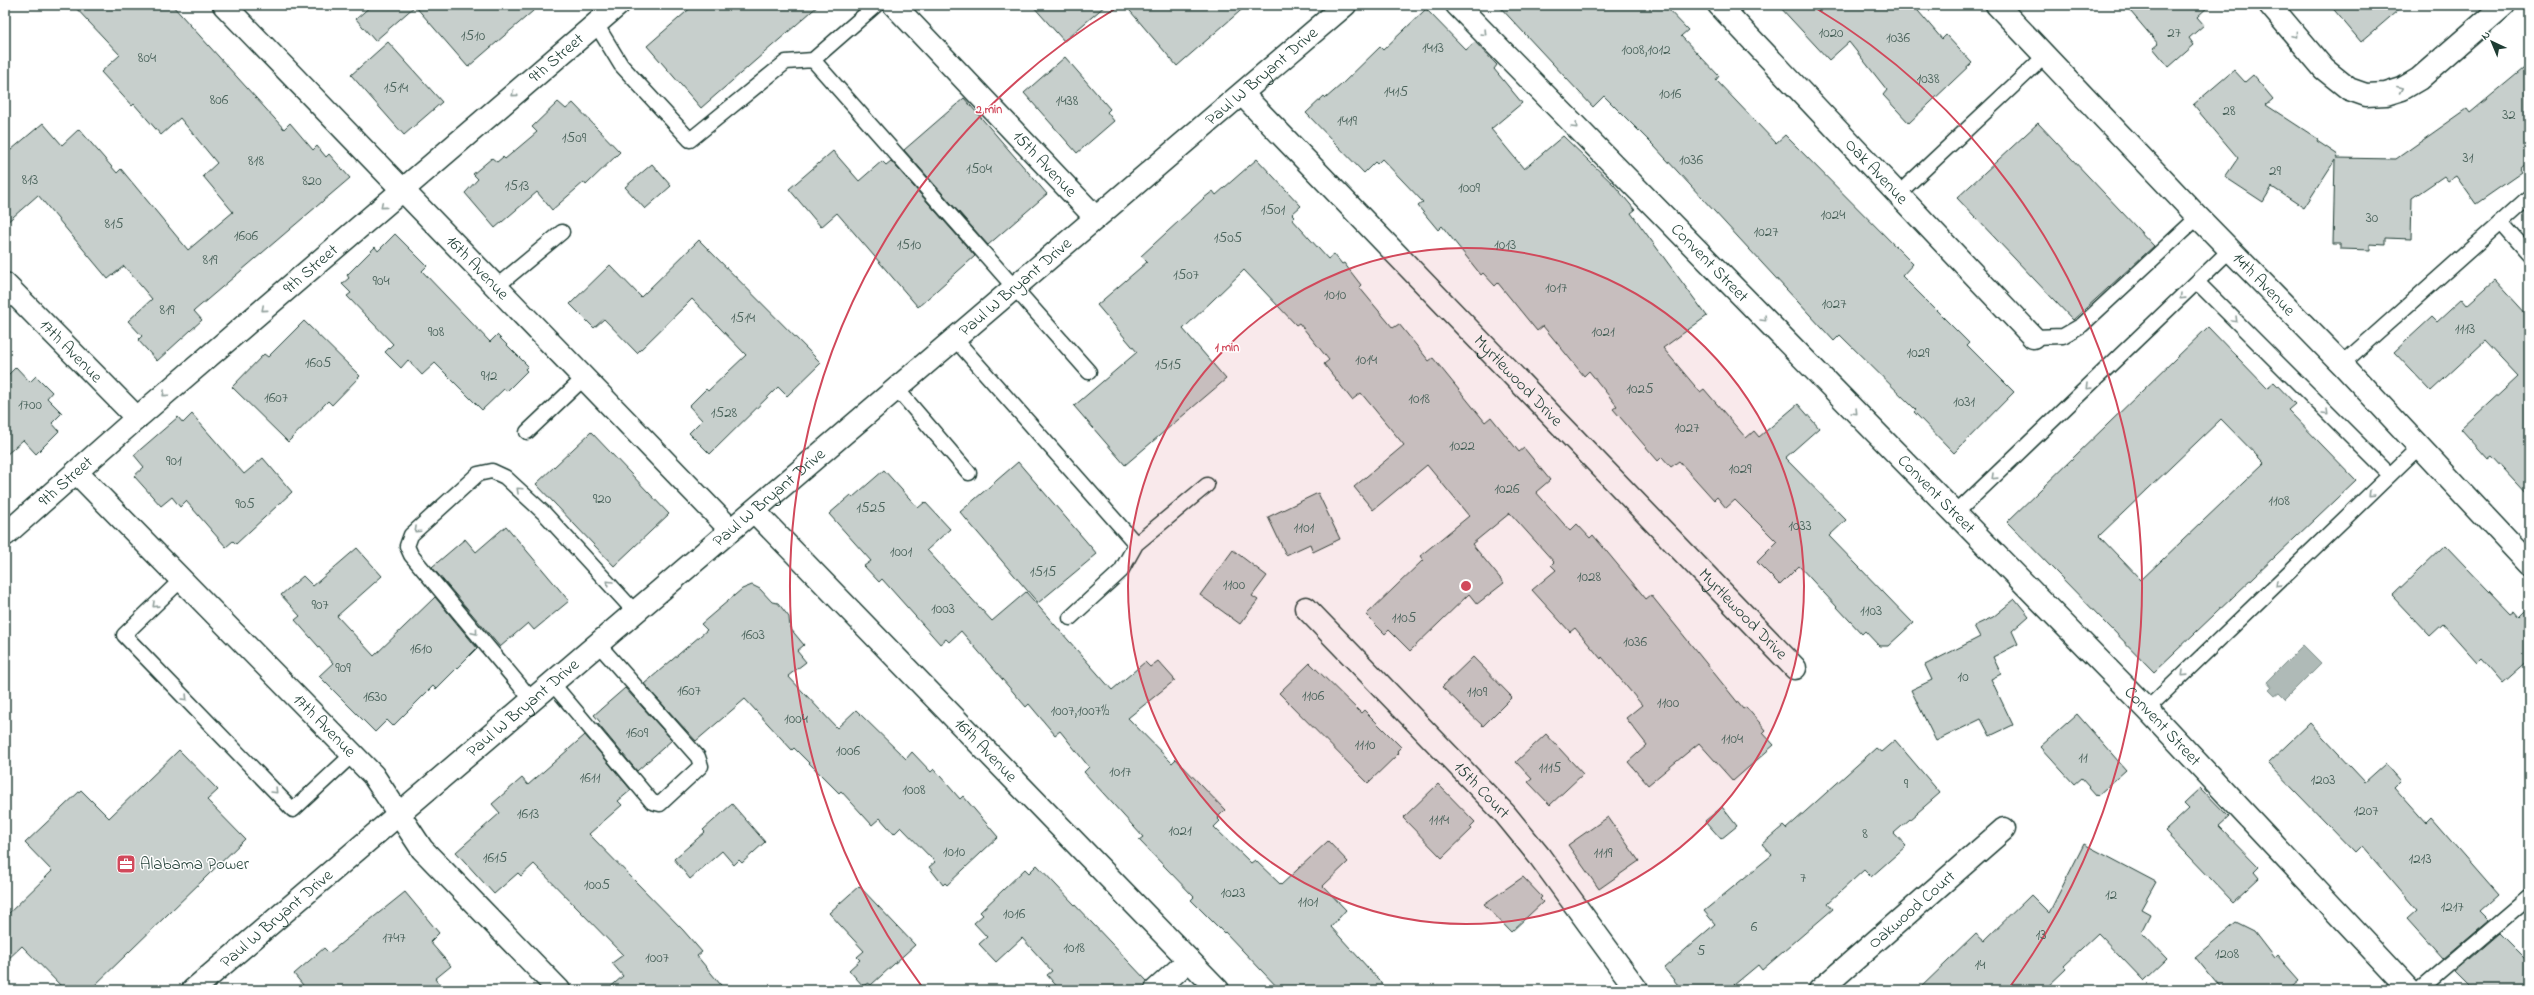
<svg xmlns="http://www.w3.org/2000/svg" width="2534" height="995" viewBox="0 0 2534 995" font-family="'Indie Flower',sans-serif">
<rect width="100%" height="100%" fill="#fff"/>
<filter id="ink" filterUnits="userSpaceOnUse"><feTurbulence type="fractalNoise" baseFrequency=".025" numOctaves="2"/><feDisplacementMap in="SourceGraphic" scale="8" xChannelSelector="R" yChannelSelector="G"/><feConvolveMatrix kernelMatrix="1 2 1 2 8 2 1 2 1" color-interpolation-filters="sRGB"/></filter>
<g filter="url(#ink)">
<path fill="#afbab7" stroke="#758883" d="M2303 645 2321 663 2285 699 2279 693 2275 696 2269 690 2272 687 2267 681Z"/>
<path fill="#c7cfcc" stroke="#1f3d34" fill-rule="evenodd" d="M73 5H172L284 129 290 123 313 150 317 146 326 157 329 154 350 178 194 311 202 320 157 361 138 340 142 336 128 321 152 299 124 266 108 279 38 195 5 224V155L43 123 62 145 79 129 117 173 121 169 188 250 233 212 203 176 217 163 180 118 161 135 134 104 132 106 101 72 120 55Z
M372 5H540L468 67 415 6 375 41 356 19Z
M694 5H819L701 108 647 46Z
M1032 5H1106L1064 41Z
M1125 5H1247L1177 66Z
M1498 5H1664L1688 30 1681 36 1719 76 1716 80 1776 143 1785 135 1913 264 1902 276 1969 343 1967 345 2014 392 1954 453 1914 412 1916 410 1840 335 1834 341 1654 146 1604 96 1593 107Z
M1778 5H1913L1942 39 1946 35 1972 63 1909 123 1883 95 1887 90 1849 42 1829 60Z
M2125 5H2210L2197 17 2204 25 2189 38 2194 45 2169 67 2153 48 2158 44Z
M2330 5H2404L2361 42Z
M1426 9 1466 50 1475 42 1497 65 1494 69 1522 103 1491 129 1524 169 1563 136 1614 185 1635 210 1631 213 1707 316 1663 348 1700 392 1704 389 1746 438 1754 431 1759 437 1798 404 1819 428 1785 458 1846 520 1829 536 1913 623 1888 646H1879L1865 631 1862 634 1799 566 1780 585 1757 562 1777 542 1735 500 1726 508 1717 497 1714 500 1679 461 1671 467 1662 457 1658 461 1613 409 1617 406 1589 371 1584 376 1543 326 1537 331 1498 283 1495 286 1483 273 1481 275 1442 226 1438 230 1418 206 1423 202 1382 159 1377 164 1375 162 1364 173 1306 113 1324 96 1326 98 1341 85 1380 47 1383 50Z
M388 42 442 102 404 135 351 75Z
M1065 57 1110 109 1107 112 1114 121 1077 153 1024 93Z
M2529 64V161L2520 169 2522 172 2476 204 2456 176 2448 181 2444 176 2412 198 2411 239 2385 238V245L2370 244V250L2341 249V244H2333L2335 160 2304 208 2272 187 2263 202 2225 177 2238 158 2193 105 2234 70 2245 82 2253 75 2273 99 2266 105 2318 139 2317 141 2338 155 2336 158 2396 159 2467 109 2470 113Z
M964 98 1047 194 988 245 904 150Z
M558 102 566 109 573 103 620 152 586 185 584 182 552 210 537 192 495 228 465 193 478 179 473 174 492 158 497 162 503 157 505 159 537 132 532 127Z
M2038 123 2154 246 2073 320 1957 198Z
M833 151 859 181 882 161 886 165 891 161 975 256 918 307 837 213 821 227 789 189Z
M1257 159 1301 206 1292 214 1295 217 1292 219 1328 259 1334 254 1342 264 1344 263 1361 285 1359 287 1393 328 1399 324 1429 361 1433 358 1485 422 1491 417 1519 452 1524 448 1550 480 1536 492 1570 531 1577 524 1590 538 1593 535 1646 599 1651 595 1743 709 1746 707 1766 730 1763 733 1774 745 1733 781 1699 743 1648 785 1628 762 1647 745 1626 718 1642 705 1602 657 1601 659 1575 628 1570 632 1532 590 1556 570 1551 565 1554 562 1510 513 1472 544 1504 583 1477 604 1469 594 1410 651 1389 630 1385 634 1366 615 1423 560 1420 556 1469 516 1427 465 1373 510 1354 487 1404 445 1361 393 1352 400 1324 364 1329 360 1299 323 1296 325 1244 270 1183 329 1226 379 1125 465 1074 406 1137 352 1097 305 1147 262 1141 256 1204 198 1213 191 1216 195Z
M652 164 671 186 645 209 625 187Z
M395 234 427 266 422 271 490 342 497 335 528 366 525 369 527 371 507 391 504 389 482 410 435 363 422 375 408 360 401 368 385 352 393 344 347 296 351 293 342 284 349 278 347 275 375 247 378 251Z
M699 240 821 363 787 396 778 387 710 454 689 433 702 420 689 406 706 389 708 391 746 355 692 299 637 353 604 319 594 328 570 304 610 265 641 297Z
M2495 280 2529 317V496L2492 456 2488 459 2461 429 2518 376 2485 341 2431 391 2394 352 2432 317 2437 322 2462 299 2467 305Z
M304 321 360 376 332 405 328 401 288 442 232 387 264 354 268 357Z
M2208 327 2267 388 2274 382 2295 404 2288 410 2356 480 2154 672 2007 522ZM2221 419 2264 463 2141 580 2099 536Z
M16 367 30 382 36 376 52 392 47 398 62 413 52 423 59 431 36 454 23 440 5 456V378Z
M192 414 244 474 263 458 292 492 236 544 233 541 226 547 186 501 180 507 172 497 161 506 134 476 144 467 134 455 178 417 183 423Z
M591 432 669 514 614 566 536 484Z
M1018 462 1097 554 1038 603 960 512Z
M884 470 918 508 925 502 950 529 927 550 992 621 1026 592 1112 690 1145 662 1150 667 1158 661 1175 680 1128 718 1172 763 1176 759 1225 810 1217 818 1220 821 1214 827 1251 863 1255 860 1281 885 1328 841 1348 862 1323 886 1346 910 1331 927 1388 990H1280L1225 932 1224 933 1191 900 1194 897 1139 840 1143 837 1084 772 1089 767 1060 731 1055 735 1029 704 1026 707 961 631 949 642 946 639 940 644 882 579 879 582 864 566 871 561 829 514 851 495 853 497Z
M1318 493 1340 539 1313 552 1310 544 1286 555 1268 517Z
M506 526 569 601 534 630 528 623 500 647 432 567 465 539 476 552Z
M2445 545 2510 613 2513 611 2518 617 2529 606V660L2503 683 2481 658 2477 662 2443 624 2430 636 2392 596Z
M357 548 382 576 337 616 374 656 435 597 477 648 436 689 433 686 393 726 387 720 375 732 319 676 333 663 295 620 300 616 281 595 303 576 313 586Z
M1233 550 1267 576 1252 596 1258 600 1240 624 1200 595Z
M752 585 760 589 772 602 778 603 789 617 790 628 804 645 797 651 806 662 788 676 837 728 856 710 906 759 912 752 931 772 934 769 960 799 963 796 998 837 947 885 945 883 943 885 929 867 935 862 901 827 894 834 880 818 872 825 841 791 839 793 794 748 792 750 745 699 696 741 644 684 707 630 701 624 742 589Z
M2015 599 2029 616 2012 631 2018 644 1993 657 2001 674 1991 679 2013 725 1990 736 1981 719 1936 741 1911 690 1932 680 1925 665 1980 637 1974 626 1993 617Z
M1473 657 1512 697 1483 726 1442 687Z
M1310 663 1361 713 1364 710 1401 747 1397 751 1399 753 1368 783 1279 693Z
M625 688 672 740 637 771 598 724 600 722 594 715Z
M2077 714 2126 770 2097 796 2081 778 2074 784 2040 747Z
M2310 723 2365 782 2385 764 2400 781 2394 787 2426 823 2431 818 2498 895 2480 911 2489 920 2443 959 2407 919 2417 910 2362 846 2355 853 2268 763Z
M1546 734 1583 774 1550 805 1528 782 1532 779 1516 762Z
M585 735 631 790 618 801 622 805 589 834 683 930 702 952 697 956 725 990H607L623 976 612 963 623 955 534 864 521 876 518 873 494 894 456 852 500 813 492 804 522 778 528 785Z
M1895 740 1940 793 1894 833 1906 846 1871 877 1864 870 1828 903 1833 909 1762 970 1758 965 1728 990H1682L1664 968 1715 924 1704 911 1772 855 1762 844 1783 826 1786 829 1876 748 1881 752Z
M179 750 218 790 207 800 245 839 90 990H65L22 946 5 962V917L52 871 25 843 81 790 109 818Z
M1438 784 1475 822 1470 827 1472 829 1442 858 1403 818Z
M2201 788 2229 817 2219 826 2259 867 2254 872 2259 878 2233 902 2165 831 2189 809 2184 804Z
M732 804 765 842 742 863 739 860 734 865 722 851 690 879 674 859 705 832 703 830Z
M1722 807 1737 826 1721 839 1705 821Z
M1608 817 1639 861 1599 889 1568 845Z
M2084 844 2156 882 2141 909 2150 914 2141 932 2167 959 2144 981 2098 933 2063 966 2066 969 2044 990H1918L1976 934 1984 941 2031 895 2049 913Z
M1037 865 1147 981 1144 990H1060L1047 975 1052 971 1022 938 996 962 979 944 987 937 974 923 983 915 980 912 1025 869 1029 873Z
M1523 877 1542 897 1540 899 1543 902 1511 932 1484 904Z
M859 886 915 945 871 985 868 983 863 986 849 970 860 960 857 957 864 951 829 913Z
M405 892 439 933 430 942 451 966 435 979 444 990H307L294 974 324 948 329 953Z
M2236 923 2254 932 2274 958 2277 955 2299 980 2287 990H2222L2195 957Z
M2500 933 2529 962V990H2473L2455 972Z"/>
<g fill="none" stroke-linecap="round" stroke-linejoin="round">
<g stroke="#1f3d34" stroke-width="17">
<path id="service" d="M876 5 813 60 1089 372
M596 24 621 65 690 140 786 62 813 60
M1898 194 2045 56
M2501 222 2529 254
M2197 282 2390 475
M496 287 562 232
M2033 337 2063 336 2082 325 2198 217
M955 339 1136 544
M2342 364 2529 197
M897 389 969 473
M527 432 584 378
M1955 514 2230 250
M183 578 124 635 293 810 353 754
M1070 618 1121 571 1136 544 1207 485
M552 683 652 802 660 804 701 766 698 757 598 644
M532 700 411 555 407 546 411 535 478 474 492 471 505 477 544 513 635 612
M2147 709 2419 447
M2420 990 2529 897"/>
</g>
<g stroke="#1f3d34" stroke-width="25">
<g id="minor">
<path id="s1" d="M224 5 731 530"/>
<path id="s2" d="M894 5 1096 218"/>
<path id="s3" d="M1457 5 2147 709 2410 990"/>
<path id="s4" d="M1719 5 2033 337"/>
<path id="s5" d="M1997 5 2198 217 2342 364 2529 564"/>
<path d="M2270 5 2324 69 2349 89 2366 95 2386 94 2402 89 2419 79 2504 5"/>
<path id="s6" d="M1242 94 1795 668"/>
<path id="s7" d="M5 284 137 418"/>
<path id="s8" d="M76 472 373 775 422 849 559 990"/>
<path id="s9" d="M754 511 1218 990"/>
<path id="s10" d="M5 535 137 418 618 5"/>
<path id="s11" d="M1306 608 1505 814 1540 857 1637 990"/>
<path d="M1156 990 1189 960"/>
<path id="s12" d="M1820 990 2004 829"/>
</g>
</g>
<g stroke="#1f3d34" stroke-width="25">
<g id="tertiary">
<path id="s13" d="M193 990 1345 5"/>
</g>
</g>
<use href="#service" stroke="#fff" stroke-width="14"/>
<use href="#minor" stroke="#fff" stroke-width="22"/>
<use href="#tertiary" stroke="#fff" stroke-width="22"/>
</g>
<defs><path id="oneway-chevron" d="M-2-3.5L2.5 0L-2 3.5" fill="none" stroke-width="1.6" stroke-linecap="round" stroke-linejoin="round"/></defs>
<g stroke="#8f9e9a">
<use href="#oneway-chevron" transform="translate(1484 33) rotate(46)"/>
<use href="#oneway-chevron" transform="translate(2295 35) rotate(50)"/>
<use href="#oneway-chevron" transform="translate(2400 89) rotate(-22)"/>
<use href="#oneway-chevron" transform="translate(514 94) rotate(139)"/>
<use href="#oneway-chevron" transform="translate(1575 126) rotate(46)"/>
<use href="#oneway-chevron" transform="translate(383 206) rotate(139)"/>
<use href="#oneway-chevron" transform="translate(2182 297) rotate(136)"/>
<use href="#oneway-chevron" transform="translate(264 309) rotate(139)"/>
<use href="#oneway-chevron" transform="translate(1764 319) rotate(46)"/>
<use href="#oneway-chevron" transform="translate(2235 320) rotate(45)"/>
<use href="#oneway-chevron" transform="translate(2088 387) rotate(136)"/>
<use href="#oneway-chevron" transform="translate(165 394) rotate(139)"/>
<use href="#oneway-chevron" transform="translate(1855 412) rotate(46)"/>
<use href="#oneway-chevron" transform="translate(2326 412) rotate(45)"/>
<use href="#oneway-chevron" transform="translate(1994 477) rotate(136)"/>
<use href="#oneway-chevron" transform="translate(519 490) rotate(-137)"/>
<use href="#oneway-chevron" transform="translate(2371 494) rotate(136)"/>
<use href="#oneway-chevron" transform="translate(417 530) rotate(137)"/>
<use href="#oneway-chevron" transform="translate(609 583) rotate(-133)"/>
<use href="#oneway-chevron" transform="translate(2278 584) rotate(136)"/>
<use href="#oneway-chevron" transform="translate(155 605) rotate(136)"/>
<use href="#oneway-chevron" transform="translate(475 632) rotate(50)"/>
<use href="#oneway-chevron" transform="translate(2184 674) rotate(136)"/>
<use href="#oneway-chevron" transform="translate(185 698) rotate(46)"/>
<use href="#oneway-chevron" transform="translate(275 791) rotate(46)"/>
</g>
</g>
<circle cx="1466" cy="586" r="338" fill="#d1495b" fill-opacity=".12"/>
<g fill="none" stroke="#d1495b" stroke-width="2">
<circle cx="1466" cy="586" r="338"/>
<path d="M923 988A675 675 0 0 1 1118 7M1814 7A675 675 0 0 1 2009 988"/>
</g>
<defs>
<g id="office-square" transform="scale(1)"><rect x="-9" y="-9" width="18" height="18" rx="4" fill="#d1495b" stroke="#fff"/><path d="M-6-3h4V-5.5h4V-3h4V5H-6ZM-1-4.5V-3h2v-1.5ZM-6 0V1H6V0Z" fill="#fff"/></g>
</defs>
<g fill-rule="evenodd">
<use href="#office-square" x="126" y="864"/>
</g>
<g text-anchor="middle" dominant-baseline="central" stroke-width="3" stroke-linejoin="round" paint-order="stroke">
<g font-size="15" fill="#49625a">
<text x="1831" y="33">1020</text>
<text x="2174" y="33">27</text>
<text x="473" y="36">1510</text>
<text x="1898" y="38">1036</text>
<text x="1433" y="48">1413</text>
<text x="1646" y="50">1008,1012</text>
<text x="147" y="58">804</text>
<text x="1928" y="79">1038</text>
<text x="396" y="88">1514</text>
<text x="1396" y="92">1415</text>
<text x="1670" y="94">1016</text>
<text x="219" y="100">806</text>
<text x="1067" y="101">1438</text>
<text x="2229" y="111">28</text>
<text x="2509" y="115">32</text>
<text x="1347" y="121">1419</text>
<text x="574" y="138">1509</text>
<text x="2468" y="158">31</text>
<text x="1691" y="160">1036</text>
<text x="256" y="161">818</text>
<text x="979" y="169">1504</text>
<text x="2275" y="171">29</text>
<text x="30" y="180">813</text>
<text x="312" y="181">820</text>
<text x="517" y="186">1513</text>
<text x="1469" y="188">1009</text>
<text x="1273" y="210">1501</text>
<text x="1833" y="215">1024</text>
<text x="2372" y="218">30</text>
<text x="114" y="224">815</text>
<text x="1766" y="232">1027</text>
<text x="246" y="236">1606</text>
<text x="1228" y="238">1505</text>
<text x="909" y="245">1510</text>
<text x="1505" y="245">1013</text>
<text x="210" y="260">819</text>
<text x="1186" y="275">1507</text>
<text x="381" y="281">904</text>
<text x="1556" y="288">1017</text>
<text x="1335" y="295">1010</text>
<text x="1834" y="304">1027</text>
<text x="167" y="310">819</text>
<text x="743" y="318">1514</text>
<text x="2465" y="329">1113</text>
<text x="436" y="332">908</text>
<text x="1603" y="332">1021</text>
<text x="1918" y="353">1029</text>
<text x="1366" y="360">1014</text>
<text x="318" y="363">1605</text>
<text x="1168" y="365">1515</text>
<text x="489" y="376">912</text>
<text x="1640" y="389">1025</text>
<text x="276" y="398">1607</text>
<text x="1419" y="399">1018</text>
<text x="1964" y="402">1031</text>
<text x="30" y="405">1700</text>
<text x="724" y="413">1528</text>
<text x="1687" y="428">1027</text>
<text x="1462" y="446">1022</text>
<text x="174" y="461">901</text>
<text x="1740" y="469">1029</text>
<text x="1507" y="489">1026</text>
<text x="602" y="499">920</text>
<text x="2279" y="501">1108</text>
<text x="245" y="504">905</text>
<text x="871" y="508">1525</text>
<text x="1800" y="526">1033</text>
<text x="1304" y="528">1101</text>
<text x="901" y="552">1001</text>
<text x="1043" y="572">1515</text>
<text x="1589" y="577">1028</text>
<text x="1234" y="585">1100</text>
<text x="320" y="605">907</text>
<text x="943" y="609">1003</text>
<text x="1871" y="611">1103</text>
<text x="1404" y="618">1105</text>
<text x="753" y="635">1603</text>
<text x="1635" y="642">1036</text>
<text x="421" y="649">1610</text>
<text x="343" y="668">909</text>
<text x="1963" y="677">10</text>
<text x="689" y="691">1607</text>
<text x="1477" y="692">1109</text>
<text x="1313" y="696">1106</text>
<text x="375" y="697">1630</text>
<text x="1668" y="703">1100</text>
<text x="1080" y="711">1007,1007½</text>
<text x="796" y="719">1004</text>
<text x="637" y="733">1609</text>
<text x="1732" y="739">1104</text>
<text x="1365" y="745">1110</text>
<text x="848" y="751">1006</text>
<text x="2083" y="758">11</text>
<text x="1550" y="768">1115</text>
<text x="1120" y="772">1017</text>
<text x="590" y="778">1611</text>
<text x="2323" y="780">1203</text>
<text x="1906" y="784">9</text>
<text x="914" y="790">1008</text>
<text x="2366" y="811">1207</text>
<text x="528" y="814">1613</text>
<text x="1439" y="820">1114</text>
<text x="1180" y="831">1021</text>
<text x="1865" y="834">8</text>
<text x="954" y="852">1010</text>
<text x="1603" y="853">1119</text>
<text x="495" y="858">1615</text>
<text x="2420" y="859">1213</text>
<text x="1803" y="878">7</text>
<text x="597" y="885">1005</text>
<text x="1233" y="893">1023</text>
<text x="2111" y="895">12</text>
<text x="1308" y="902">1101</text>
<text x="2452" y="907">1217</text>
<text x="1014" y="914">1016</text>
<text x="1754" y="927">6</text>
<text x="2041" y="935">13</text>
<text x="394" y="938">1747</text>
<text x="1074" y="948">1018</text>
<text x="1701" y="951">5</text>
<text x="2227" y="954">1208</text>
<text x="657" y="958">1007</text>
<text x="1980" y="965">14</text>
</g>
<g font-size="17" fill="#1f3d34" stroke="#fff">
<text stroke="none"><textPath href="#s10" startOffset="729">9th Street</textPath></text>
<text stroke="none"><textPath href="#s13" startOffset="1406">Paul W Bryant Drive</textPath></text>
<text stroke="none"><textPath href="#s2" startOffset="219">15th Avenue</textPath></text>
<text stroke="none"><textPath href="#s4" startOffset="229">Oak Avenue</textPath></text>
<text stroke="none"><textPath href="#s3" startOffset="361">Convent Street</textPath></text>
<text stroke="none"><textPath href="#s1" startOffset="365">16th Avenue</textPath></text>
<text stroke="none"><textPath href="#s10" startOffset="405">9th Street</textPath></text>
<text stroke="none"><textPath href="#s5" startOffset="386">14th Avenue</textPath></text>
<text stroke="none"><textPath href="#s13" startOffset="1082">Paul W Bryant Drive</textPath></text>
<text stroke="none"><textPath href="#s7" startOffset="94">17th Avenue</textPath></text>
<text stroke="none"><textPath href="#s6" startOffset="398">Myrtlewood Drive</textPath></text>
<text stroke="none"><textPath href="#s10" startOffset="81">9th Street</textPath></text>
<text stroke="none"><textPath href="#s3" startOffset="685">Convent Street</textPath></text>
<text stroke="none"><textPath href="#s13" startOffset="758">Paul W Bryant Drive</textPath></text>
<text stroke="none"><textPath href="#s6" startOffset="722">Myrtlewood Drive</textPath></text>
<text stroke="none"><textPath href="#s13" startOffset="434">Paul W Bryant Drive</textPath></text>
<text stroke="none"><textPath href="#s8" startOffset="355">17th Avenue</textPath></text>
<text stroke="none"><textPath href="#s3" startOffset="1009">Convent Street</textPath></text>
<text stroke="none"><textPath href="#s9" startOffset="333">16th Avenue</textPath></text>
<text stroke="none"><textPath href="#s11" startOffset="253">15th Court</textPath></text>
<text stroke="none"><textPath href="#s12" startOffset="122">Oakwood Court</textPath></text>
<text stroke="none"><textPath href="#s13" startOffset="110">Paul W Bryant Drive</textPath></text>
</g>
<g font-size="17" fill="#1f3d34" stroke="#fff" text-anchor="start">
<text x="140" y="864">Alabama Power</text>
</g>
</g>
<circle cx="1466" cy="586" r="6" fill="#d1495b" stroke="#fff" stroke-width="2"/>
<g font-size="12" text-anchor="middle" font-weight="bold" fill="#d1495b" stroke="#fff" stroke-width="3" stroke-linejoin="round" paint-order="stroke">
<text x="989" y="113">2 min</text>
<text x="1227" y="351">1 min</text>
</g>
<rect width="2534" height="995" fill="none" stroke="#fff" stroke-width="20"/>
<rect x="10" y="10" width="2514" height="975" fill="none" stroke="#1f3d34" stroke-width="1.5" filter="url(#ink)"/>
<g transform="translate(2492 42) rotate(316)" stroke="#ffffff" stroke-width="3" paint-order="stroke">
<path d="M0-3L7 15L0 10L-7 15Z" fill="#1f3d34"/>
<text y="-6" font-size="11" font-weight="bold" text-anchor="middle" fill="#1f3d34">N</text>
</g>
</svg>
